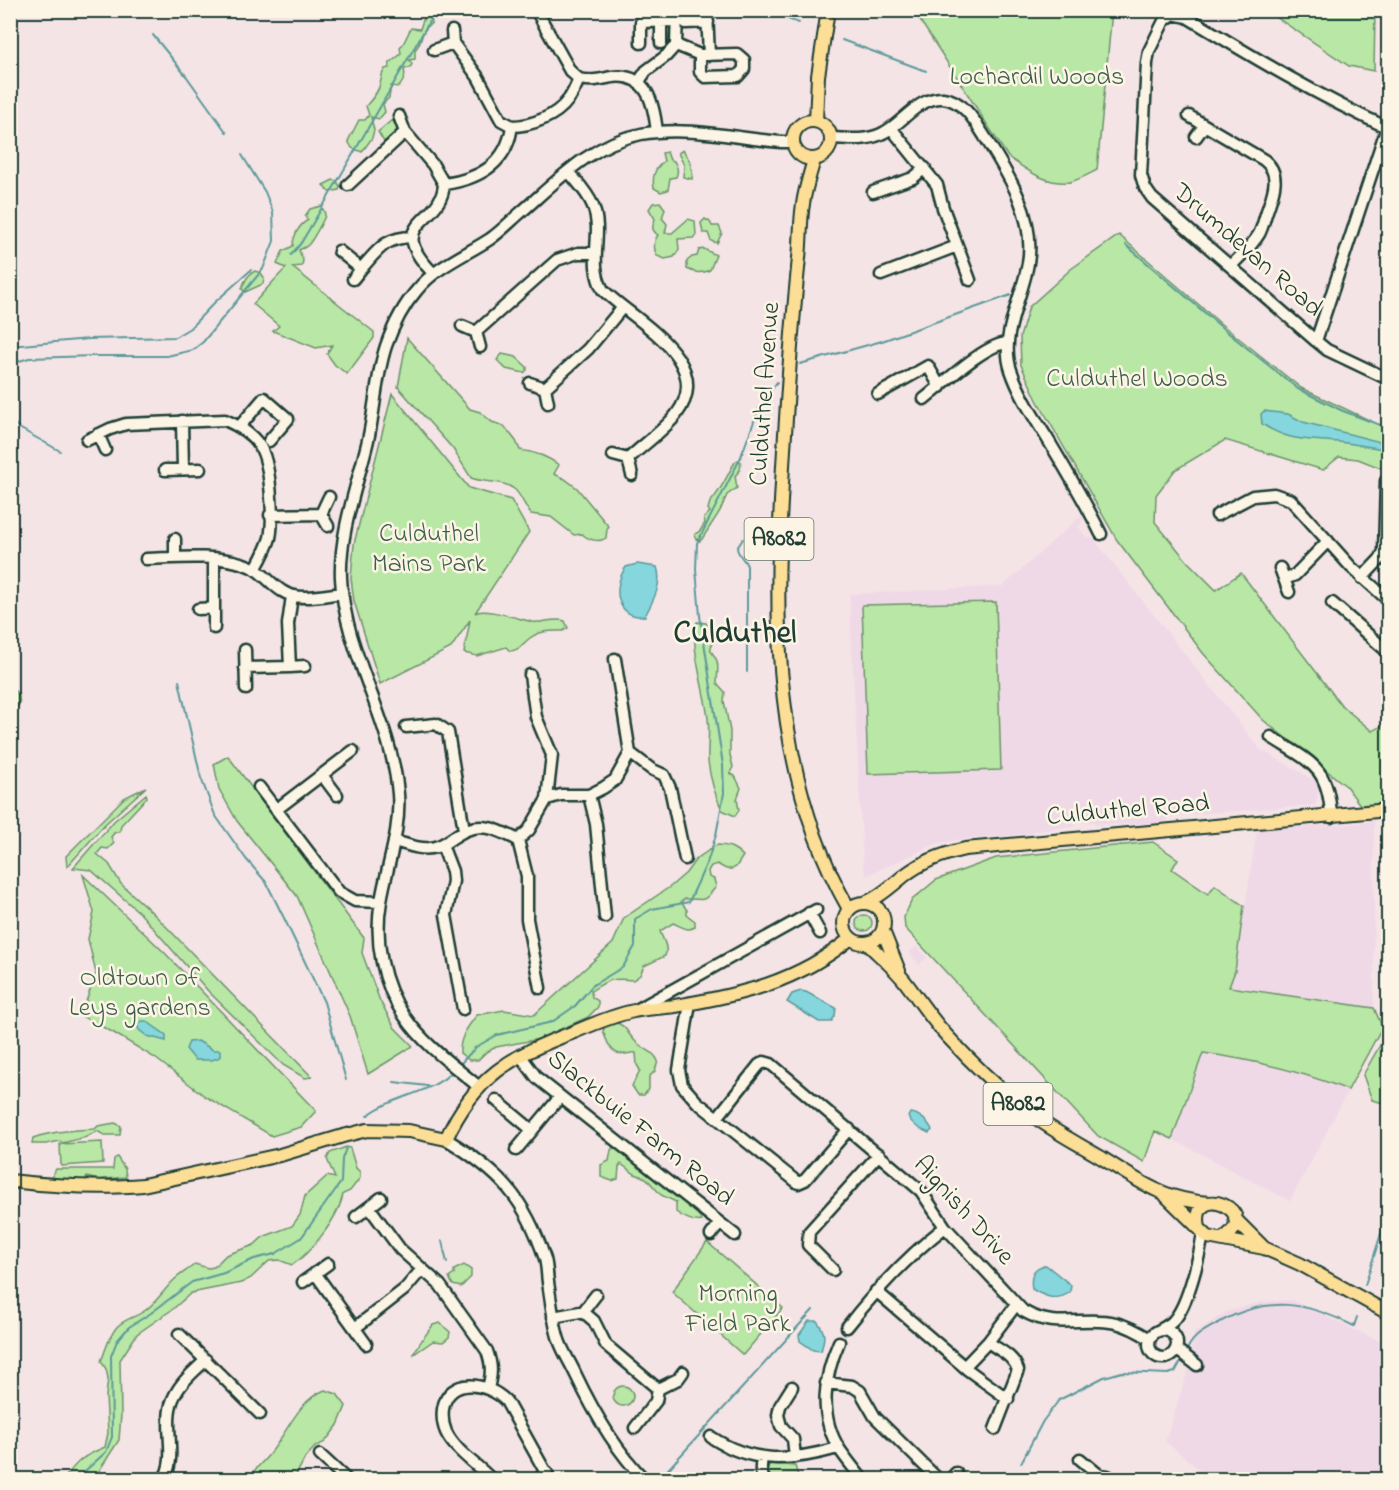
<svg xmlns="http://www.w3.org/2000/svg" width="1399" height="1490" viewBox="0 0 1399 1490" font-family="'Indie Flower',sans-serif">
<rect width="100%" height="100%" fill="#f5e4e6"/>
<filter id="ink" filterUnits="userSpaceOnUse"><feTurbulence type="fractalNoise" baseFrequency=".0167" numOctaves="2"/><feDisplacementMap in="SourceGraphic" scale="12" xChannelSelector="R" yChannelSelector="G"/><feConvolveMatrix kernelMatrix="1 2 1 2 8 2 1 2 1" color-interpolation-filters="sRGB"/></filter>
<g filter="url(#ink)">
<path fill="#f0d9e7" d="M1084 513 1085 515 1079 527 1086 537 1093 538 1260 749 1314 780 1319 789 1316 805 1172 816 1162 823 1096 825 1093 822 1076 823 1074 827 1036 831 1029 834 957 840 938 843 866 876 863 865 849 594 1003 586Z
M1374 821V1008L1381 1024V1029L1290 1201 1172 1139 1235 971 1257 829 1349 824Z
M917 946 927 958 919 965 909 952Z
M1291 1300 1388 1345V1479H1210L1165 1441 1188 1370 1194 1333 1228 1311 1261 1302Z"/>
<path fill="#b9e7a5" stroke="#6c926c" stroke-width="1.5" d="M431 11H444L432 14 431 18 432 23C419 32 424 40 415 50V59L409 60 412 64 410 68 404 69C406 77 404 80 399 87L391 86 389 98 383 104 385 112 379 119 371 117 374 130 372 138 362 152 352 148 348 141 359 120H365L369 115 366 106C372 99 378 93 380 84 382 78 381 74 385 69L389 68 390 63 401 54 400 47 403 44 411 28 420 29 423 20Z
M914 11H1112L1097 170C1089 174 1078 180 1070 182 1046 185 1027 170 1008 157Z
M1267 11H1375L1374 71 1349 66Z
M392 120 398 127V131L384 142 378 132Z
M683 150C689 158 693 169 692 179L683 177 684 165 678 153Z
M667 152 670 160 674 161C677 167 679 170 676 177L670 178 668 190 661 192 654 188C652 177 654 169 664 161L662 153Z
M333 180 337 181 340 187 339 190 329 192 323 185Z
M660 202 665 209 662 218 667 224 665 233H672L688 219 695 221 696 235 693 238 678 239 679 250 674 257 665 259 657 256C653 248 653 242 658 235 651 230 652 227 655 219L649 209 653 203Z
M321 206C323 209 325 212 325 215 325 218 311 243 308 245 305 248 303 248 299 250L303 260 302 266 292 267 374 332V338L347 374 335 365 327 354 332 345 316 348 273 331 279 326 253 304C264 292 275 279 286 268L277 264 283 251 293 246C293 236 299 225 308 220L305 216 310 209Z
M705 219 710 222 712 226H719L722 233 717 243 711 241 708 233H703L701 223Z
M1119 235 1221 324 1301 388 1388 429V471L1358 459 1339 457 1323 470 1225 440 1175 470 1156 495 1155 522 1187 561 1216 590 1241 573 1342 706 1372 731 1388 723V805L1363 809 1346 786 1263 720 1203 653 1117 540 1037 400 1021 365 1020 337 1029 307 1071 269Z
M704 249 716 255 710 270C701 274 695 273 687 269V261L692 257 697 256 699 250Z
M255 271 261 273 264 278 263 284 245 292 242 289C244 281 247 275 255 271Z
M407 338 470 409 480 412 492 422 504 426 516 441 520 450C535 452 547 456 559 465L554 474 565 479 577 488 609 527 607 529 606 538C599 543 589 540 582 534L574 535 551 517 531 514C525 507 520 493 514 489 503 480 484 483 471 478L453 449 398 387Z
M502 354 516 357 527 367V370L524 373 506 369 497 360Z
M392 394 469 488 511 500 529 532 475 613C485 607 519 619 532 622 542 624 554 617 565 621L568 628 563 631C551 631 541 630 530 638 523 643 519 651 510 651L506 647 477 656 464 653 470 620 451 648 380 684 354 601 351 578 354 544Z
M738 460 741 462 740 470 735 476 737 488 727 495 720 511 702 539 700 541 696 539 695 534 700 531 705 523 704 518 710 512 708 509 710 502C718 496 729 472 735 462Z
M996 602 1001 770 868 774 862 605Z
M697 622 706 623 716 638C706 655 712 648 717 661 719 667 717 677 717 683L725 692 724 701 730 731V755L733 767 730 773 735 776 741 788 737 799 739 810 735 816 722 810C715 795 710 778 708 761 707 747 710 733 708 719 705 694 697 670 695 645 694 638 696 629 697 622Z
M11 689 18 693C21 702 20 709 11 710Z
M228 756 364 938 362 953 380 1001 395 1028 413 1046 368 1074 350 1016 297 896 237 821 219 789 214 764Z
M146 787 105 824 67 867 66 856 124 798Z
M146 794 147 797 121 825 120 831 114 833 111 837 114 843 108 849 102 848 97 854 109 864 121 884 154 914 312 1077 305 1078 283 1065 209 992 140 913 91 870 73 868 114 821Z
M1153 842 1178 859 1172 869 1208 894 1215 885 1244 906 1235 971 1229 987 1374 1008 1381 1024V1029L1348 1090C1300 1071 1255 1060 1203 1053L1172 1139 1155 1131 1144 1162 1098 1136 905 928 904 917 912 900 936 880 996 858Z
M717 845C729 845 735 848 743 856L736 867 732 869H726L717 864 711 866 708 871 709 877 714 879 716 887C701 905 705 898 685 899L681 902 687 910V915L695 921V927C687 932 681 926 673 923L660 931C662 939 669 946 665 956L644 966 640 975 633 980C611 978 609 979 591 991L592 997 598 1001V1007L588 1017 540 1039 496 1047 485 1053 478 1060H469L460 1053C459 1038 468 1026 477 1015L504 1010 534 1015 613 943 624 918 671 886 686 873 696 859Z
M83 875 165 953 316 1111 301 1127 272 1136 206 1097 155 1058 114 1033 81 1016 96 973 88 939 94 912Z
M856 923a8 8 0 1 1 16 0a8 8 0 1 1-16 0Z
M610 1022C627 1023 626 1033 636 1042 644 1050 653 1050 658 1061L655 1071 649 1077V1089L644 1095H638L632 1086 640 1070 637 1065 636 1053C631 1052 626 1055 621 1054 610 1053 606 1039 603 1031L606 1024Z
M1388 1031V1104L1372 1100 1363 1075Z
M115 1123 121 1126 120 1135H104L97 1131 86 1137 63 1143 60 1141 46 1144H32L33 1138C53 1131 74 1130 95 1129L98 1126Z
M102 1142 103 1163 61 1166 60 1144Z
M622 1145 693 1207 702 1221C695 1223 682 1217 676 1212V1202L661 1195 646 1178 635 1174 621 1164 619 1167 618 1179 612 1181 601 1177V1165L609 1161 611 1150 614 1146Z
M346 1147 350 1148 356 1168 360 1172V1178L350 1191 343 1194C339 1217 311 1253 292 1265L279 1260 269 1261 251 1278 241 1283 191 1293 173 1309 137 1334 120 1360 121 1415 119 1440 99 1471 88 1479H64C79 1459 82 1457 105 1447L108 1433 106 1396 108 1378 106 1369 101 1361C106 1350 108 1338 116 1328 124 1318 138 1317 147 1309 157 1301 164 1290 173 1281 179 1275 188 1270 195 1264L208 1268 214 1267 226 1255 254 1245 263 1237 292 1226 300 1215 305 1196 327 1176 335 1178 327 1159 330 1153Z
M117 1157 125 1169 126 1177 98 1180 87 1177 84 1180 51 1178 56 1169H113L114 1159Z
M707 1242 783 1308 743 1355 672 1292Z
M464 1265 471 1270V1277L461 1287 453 1285 449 1278 454 1274V1270Z
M440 1323 450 1332 449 1337 443 1342 433 1341 414 1354C416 1347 428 1332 433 1325Z
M613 1396a10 10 0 1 1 20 0a10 10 0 1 1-20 0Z
M325 1390 337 1394 346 1406 338 1425 325 1442 315 1447 305 1458 294 1479H246C255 1470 264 1461 272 1451 288 1430 300 1399 325 1390Z
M771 1464 795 1466 799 1479H773L766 1473V1468Z"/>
<path fill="#85d6dd" stroke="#5c9999" stroke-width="1.5" d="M1264 411 1288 414 1303 422 1388 444V450C1372 447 1355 444 1338 442 1306 439 1290 442 1262 424L1261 414Z
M637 564 657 567C663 584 653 601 645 616 615 619 612 586 626 567Z
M801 991 806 992 836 1008 835 1016 831 1022H819L787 1002 792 994Z
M142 1021H146L166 1035V1041L147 1036 139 1030 137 1025Z
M198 1041 213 1050H220V1057L212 1060H195L186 1049 189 1042Z
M910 1113C919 1113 929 1123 932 1130L929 1133C921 1130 912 1124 908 1117Z
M1046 1265 1071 1285 1070 1292C1057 1302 1045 1297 1032 1289 1030 1277 1032 1267 1046 1265Z
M809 1321H817C826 1333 825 1337 821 1351L813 1350 800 1341 799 1335Z"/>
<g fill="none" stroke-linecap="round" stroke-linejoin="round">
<path stroke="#5c9999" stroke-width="2" d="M134 10 139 16
M763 10 799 23
M153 35 187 77 227 133
M842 40 926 71
M1126 245 1226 331 1298 389 1343 411 1388 428
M291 255 301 243 326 201 436 10
M10 346 89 339 175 337 190 328 215 302 251 270
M10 364 29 358 93 356H167L193 350 203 342 263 269 274 241 273 212 265 192 242 155
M800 364 882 341 1011 295
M10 419 19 428 60 451
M743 539 737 548C738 556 745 559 747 566V672
M179 681 201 778 215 815 246 859 266 882 284 918 324 1002 346 1080
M461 1063 476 1047 497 1035 552 1022 575 1006 593 985 623 967 635 946V919L652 909 689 902 708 860 716 835 724 793 723 765 700 616 696 569 697 543 740 459 759 408 777 382
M394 1082 427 1086
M367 1116C392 1096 430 1094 452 1072
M442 1241 447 1263
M1365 1285 1388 1211
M1188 1348C1194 1335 1207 1329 1220 1322 1269 1295 1306 1302 1354 1326L1357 1317
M1021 1463 1043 1421 1059 1400 1104 1377 1122 1372 1168 1374 1175 1372 1180 1363
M662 1476 813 1310
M75 1480 106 1452 112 1437 111 1356 117 1341 129 1327 151 1313 192 1282 224 1273 254 1259 275 1254 301 1238 341 1182 342 1159 346 1148"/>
<g stroke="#1f3d34" stroke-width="15">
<path id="minor" d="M536 10 570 71 579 79
M1171 10 1173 14 1187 17C1253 57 1318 96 1388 128
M707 12 709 55
M1173 14 1164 21 1149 51 1147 63 1141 175 1145 188 1152 198 1316 341 1327 350 1388 379
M686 23 708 22
M452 31 453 43 478 77 501 120 512 126
M641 43V22L677 21
M661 43V22
M676 45 700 55 737 54 744 60V69L738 76 705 77 700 72V55
M434 50 453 43
M638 83 646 71 666 56 676 45 677 11
M399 116 405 132
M1189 116 1264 160C1282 174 1273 193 1267 211 1264 219 1263 227 1259 234 1252 246 1240 256 1231 266
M891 128 937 185 943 208 970 280
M1196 137 1204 126
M831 138C848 139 866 141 881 134 902 125 917 97 943 98 963 100 975 121 985 137 1008 174 1036 217 1028 263 1023 297 999 335 1011 370 1019 394 1034 417 1047 438 1066 470 1085 501 1101 534
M568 171C577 182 588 193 593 206 604 234 587 262 603 290 634 321 717 361 676 415 663 431 643 445 628 459L613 455
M348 185 405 132 433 165 444 184
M873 192 913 178 925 168
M339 251 361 269C378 250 385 237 413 237
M433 273C382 221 442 225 444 184 479 179 507 164 512 126 530 126 556 117 568 100 573 94 576 86 579 79 592 82 600 79 612 77 648 72 654 105 657 132
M881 275 957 246
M353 279 361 269
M462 326 476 332 480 347
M476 332 557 260 578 253H595
M1316 341 1387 127
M530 383 545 388 548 403
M545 388 588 349 622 308
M878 394 928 366 940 387
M924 399C943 384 986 343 1008 343
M182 421 183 469
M240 426 264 398 288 419 269 441
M98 434 105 450
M87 440 110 429 126 424 225 420C239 426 251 433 259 445 271 462 274 518 270 538 267 548 261 559 256 568
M628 459 632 475
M165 470 200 469
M270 515 321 514
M1217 515 1253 496 1274 494 1291 500 1351 567 1388 600
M328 526 321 514 329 497
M175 539V558
M146 559C178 558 213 554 244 564 261 569 268 582 282 591 298 602 324 595 342 593
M214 559V628
M1280 568 1289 592
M1362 578 1381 558 1384 551 1386 481
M1285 579 1295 575 1328 541
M1332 603 1388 652
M198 609 214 608
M245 650 246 689
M290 667 305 666
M245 668 290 667 288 624 292 596
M530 675 536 717 552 755 547 799
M406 727 436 724 448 732 464 830
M1271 737C1310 762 1329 766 1331 817
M630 753 651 769 664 775 670 788 685 859
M322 775 337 795
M259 787 339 892 355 901 380 902
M589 795 596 824 605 917
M277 809 353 751
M518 840 529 830 547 799 561 795H589L603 788 615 780 630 753 615 659
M394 841C406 844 419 850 431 848 441 847 448 841 457 835 479 820 497 829 518 840L527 876V919L540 988
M442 845 452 871 453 881 446 915 463 1009
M809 913 820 933
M690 1003 679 1070 682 1085 697 1102 792 1178 798 1183 805 1180 849 1129
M638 1009 816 910
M520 1055 537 1078 735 1235
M479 1087C454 1066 424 1045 405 1017 382 984 374 940 381 901 387 865 401 830 398 794 392 719 344 652 341 578 339 533 358 483 368 440 375 409 376 376 386 346 393 326 403 306 417 290 437 266 464 256 490 239 500 232 510 222 519 214 556 182 590 144 641 134 687 126 735 138 781 142H793
M496 1100 532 1130
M717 1118 759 1065 764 1062 771 1064 921 1191 945 1227 1023 1311C1057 1331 1082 1315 1116 1323 1128 1326 1139 1332 1150 1339
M446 1139C500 1172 525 1198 545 1259 547 1266 547 1275 548 1282 551 1302 553 1321 559 1340 563 1352 570 1362 575 1373 593 1411 615 1450 645 1480
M516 1150 560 1097
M369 1207 400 1249 440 1285 487 1351C492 1365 492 1374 488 1388
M356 1217 381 1198
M711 1235 720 1223
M833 1270 808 1245 809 1232 879 1154
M315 1273 366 1344
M303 1282 328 1264
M876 1291 968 1370 1008 1399
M582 1313 596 1295
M553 1317 580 1312 587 1315 594 1321 606 1345 658 1389
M847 1327C876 1290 908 1256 945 1227
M355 1328 405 1289 422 1269
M1149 1344a14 14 0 1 1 28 0a14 14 0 1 1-28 0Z
M1158 1331C1163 1328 1170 1325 1174 1320 1188 1305 1200 1254 1203 1233
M179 1334 260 1414
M839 1342C824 1376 818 1416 840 1450 847 1460 855 1470 863 1480
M1176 1349 1197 1365
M965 1366 988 1342
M826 1383 852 1386 860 1391 875 1417 939 1480
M792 1387 780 1406 778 1415 781 1426 793 1439 795 1457
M635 1428 656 1401 658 1389 678 1379 683 1372
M995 1429 1018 1370C1013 1355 1000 1351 988 1342L1016 1305
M711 1437C753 1465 792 1461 838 1448
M320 1455 347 1480
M762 1457C761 1465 759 1474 765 1480
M1080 1459 1098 1474 1108 1476 1112 1480
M163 1480C178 1459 164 1428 171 1405 176 1386 192 1373 206 1360
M492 1480C478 1465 455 1451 446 1432 443 1425 442 1417 443 1409 448 1376 488 1382 506 1401L550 1480
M536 1480 547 1473
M950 1480 956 1473"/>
</g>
<g stroke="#1f3d34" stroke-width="16">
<path id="major" d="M793 140a19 19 0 1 1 38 0a19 19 0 1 1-38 0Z
M816 121 818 76 828 10
M814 160C810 174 805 189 803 204 800 222 801 240 799 258 794 307 790 355 787 403 776 574 760 754 849 909
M867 902C882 896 892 885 905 875 923 861 943 854 965 849L1388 810
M844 923a20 20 0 1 1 40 0a20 20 0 1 1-40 0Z
M883 931 899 971
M867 943C879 955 892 966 903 979 918 998 931 1019 948 1037 972 1063 1000 1090 1028 1112 1051 1130 1077 1143 1102 1158 1140 1182 1164 1200 1210 1203
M10 1181C54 1186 99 1189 143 1185L280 1155 343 1136 367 1130 409 1131 446 1139C475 1076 511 1056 574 1032 593 1024 614 1015 634 1011 647 1008 661 1008 675 1006 741 995 798 982 851 938
M1166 1196 1208 1237 1264 1248 1300 1264 1388 1313
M1235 1219 1263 1247
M1199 1228C1189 1178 1267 1213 1222 1239"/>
</g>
<use href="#minor" stroke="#fcf5e5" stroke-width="10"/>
<use href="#major" stroke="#fcde96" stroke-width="12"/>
</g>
</g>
<g text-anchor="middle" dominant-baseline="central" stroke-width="5" stroke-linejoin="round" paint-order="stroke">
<g fill="#fcf5e5" stroke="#617469" stroke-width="1.5">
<rect x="744.5" y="518" width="69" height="42" rx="4.5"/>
<rect x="983.5" y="1083" width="69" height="42" rx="4.5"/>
</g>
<g font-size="24" font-weight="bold" fill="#1f3d34">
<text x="779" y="539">A8082</text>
<text x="1018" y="1104">A8082</text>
</g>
<g font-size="26" fill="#3e5f4b" stroke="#fcf5e5">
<text x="1037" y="78">Lochardil Woods</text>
<text x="1137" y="380">Culduthel Woods</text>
<text x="429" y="535">Culduthel<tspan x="429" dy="30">Mains Park</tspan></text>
<text x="140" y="979">Oldtown of<tspan x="140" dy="30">Leys gardens</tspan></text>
<text x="738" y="1295">Morning<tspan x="738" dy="30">Field Park</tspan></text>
</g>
<g font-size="26" fill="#1f3d34" stroke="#fcf5e5">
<text transform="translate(1247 251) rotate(41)">Drumdevan Road</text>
<text transform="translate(766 394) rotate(-86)">Culduthel Avenue</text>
<text transform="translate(1128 811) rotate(-5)">Culduthel Road</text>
<text transform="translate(640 1129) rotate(39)">Slackbuie Farm Road</text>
<text transform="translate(963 1211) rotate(48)">Aignish Drive</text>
</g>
<g font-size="32" font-weight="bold" fill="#1f3d34" stroke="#fcf5e5">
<text x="735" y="634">Culduthel</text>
</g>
</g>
<rect width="1399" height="1490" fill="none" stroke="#fcf5e5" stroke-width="36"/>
<rect x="18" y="18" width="1363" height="1454" fill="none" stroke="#1f3d34" stroke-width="2" filter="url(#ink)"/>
</svg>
